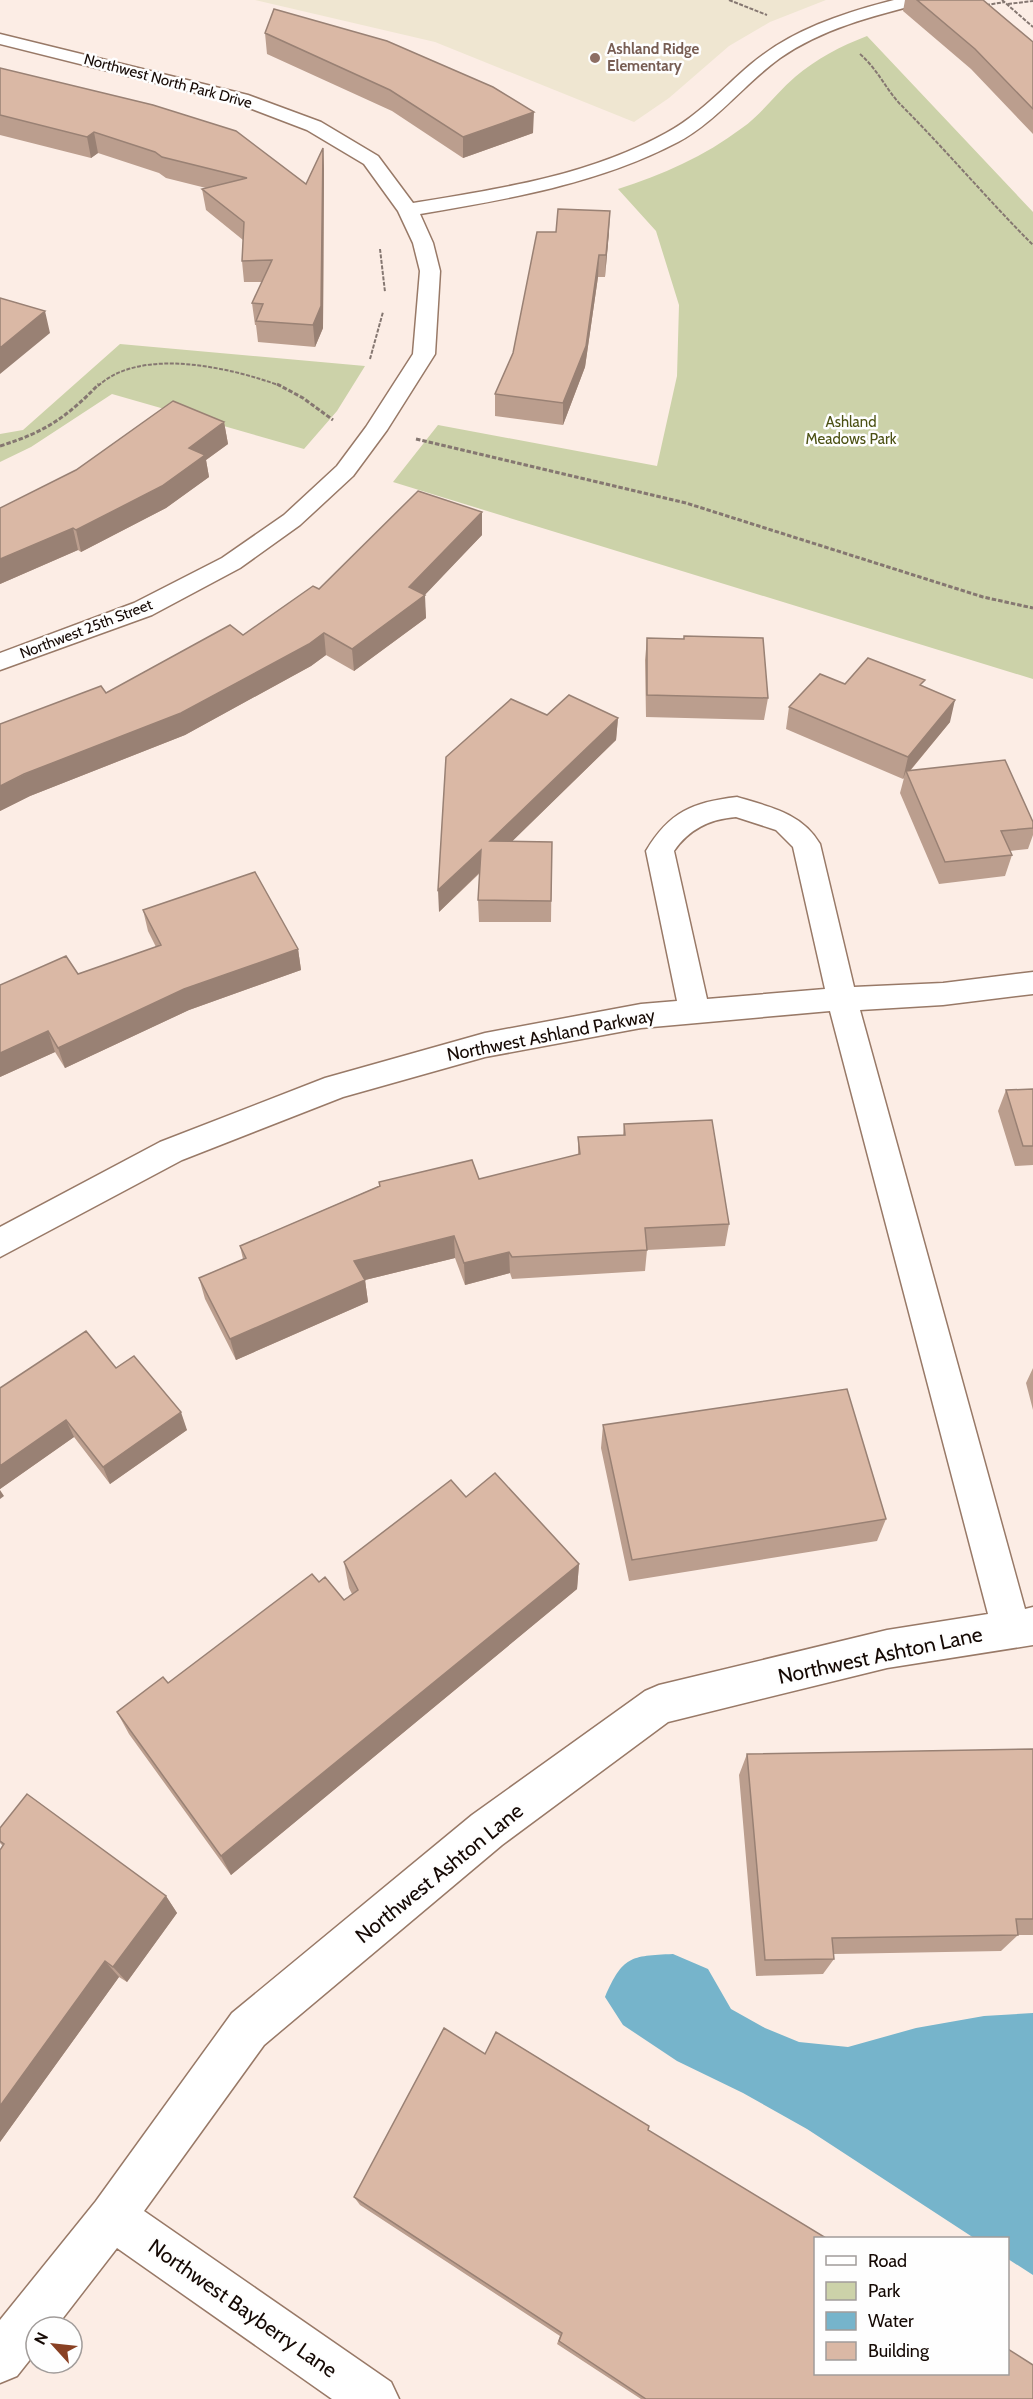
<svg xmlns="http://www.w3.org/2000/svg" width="1033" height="2399" viewBox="0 0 1033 2399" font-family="Cabin,sans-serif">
<rect width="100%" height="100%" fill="#fcede5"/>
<path fill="#efe6d1" d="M255 0H826L770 22 729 46 669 98 634 122 435 42Z"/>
<path fill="#ccd2a9" d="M867 36 1033 212V679L393 482 438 425 657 466 677 376 679 305 656 231 618 189C662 175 705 156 742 128 762 114 776 93 795 77 816 59 841 46 867 36Z
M120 344 365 366 337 411 304 449 112 394 31 447 0 462V434L23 430Z"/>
<path fill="#76b4cb" d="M673 1954 708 1969 731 2009 765 2028 799 2042 848 2047 916 2028 984 2016 1033 2013V2275L1008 2259V2238H974L807 2129 743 2093 677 2061 623 2025 605 1997C623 1956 630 1956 673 1954Z"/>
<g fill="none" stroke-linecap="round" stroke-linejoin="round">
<g stroke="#987967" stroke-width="3">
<path id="minor" d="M894 0H922L920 4C872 16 822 29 780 58 744 84 717 121 678 142 598 184 508 199 420 214L433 243 440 271 435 354 387 430 353 476 300 525 240 568 152 615 0 670V653L134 603 222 558 284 515 337 466 366 427 413 354 420 271 413 243 398 211 364 164 307 130 236 103 0 44V34L248 95 321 122 378 156 413 203C499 189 588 176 666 133 698 116 723 88 750 65 791 30 843 13 894 0Z
M737 797C770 807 802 813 820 844L854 987 943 983 1033 972V994L943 1005 860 1010 1025 1609 1033 1607V1645L887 1668 668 1722 502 1845 264 2045 144 2211 391 2382 399 2399H332L117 2248 56 2327H36V2352L17 2376 0 2383V2320L96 2201 232 2013 472 1815 645 1691 659 1685 887 1630 988 1614 830 1011 641 1028 485 1057 343 1097 182 1160 0 1257V1227L160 1142 325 1078 485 1033 641 1004 677 1001 646 851C669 812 693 802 737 797ZM736 817 776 830 793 847 825 989 707 999 674 851C689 829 710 819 736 817Z"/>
</g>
<path stroke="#857771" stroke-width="2" stroke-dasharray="4 1.5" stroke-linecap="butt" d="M729 0 767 15
M1002 0 1033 27
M1008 4 1033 1
M986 5 1005 2
M860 54C879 71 885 88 900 104 946 150 987 199 1033 245
M380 249 385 292
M370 359 383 312
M98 386C141 346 232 368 281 386"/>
<path stroke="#857771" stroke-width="3" stroke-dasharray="4.5 2" stroke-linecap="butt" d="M277 384 303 398 333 420
M416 439 686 503 983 597 1033 608
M0 446C45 432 66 418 99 384"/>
<use href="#minor" fill="#fff" fill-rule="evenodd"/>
</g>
<path fill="#bb9e8e" d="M905 0H983L1033 42V134L971 69 903 11Z
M265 33 533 133 463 158 392 111 267 54Z
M0 68 306 184 323 148 324 169 323 328 315 347 258 342 256 325H255L252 303 262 282H244L242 261 243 240 206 210 202 189 206 188 166 178 159 173 98 153 91 158 0 135Z
M609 232 605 277H598L585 367 563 425 495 416V394Z
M224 422 228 444 206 460 209 477 166 508 81 552 78 550 0 584V508Z
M482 512V535L424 595 426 618 354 671 326 655 311 666 185 735 30 796 0 811V724L106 693 243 635 319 589Z
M647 638 768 698 764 720 646 717 645 660Z
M845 684 923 687 950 722 910 771 1033 822V835L1028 849 1010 851 1012 855 1005 876 939 884 900 793 904 778 903 779 786 729 789 707Z
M547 715 618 718 616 740 512 841 552 842 551 922H479L478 900 480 873 439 912Z
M143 910 298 949 301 970 189 1010 65 1068 55 1052 0 1077V985L78 974 156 947 148 931Z
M1033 1089V1165L1015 1166 998 1111 1006 1090Z
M624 1124 729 1224 725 1246 647 1250 645 1271 512 1279 510 1273 465 1285 455 1258 365 1280 368 1302 236 1360 205 1299 199 1278 243 1259 240 1246 379 1186V1182L479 1179 578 1155V1137L623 1135Z
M116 1368 187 1430 110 1484 74 1437 0 1489V1388Z
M1033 1368V1410L1026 1383Z
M603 1425 886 1519 877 1541 629 1581 601 1448Z
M466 1497 579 1564 577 1589 231 1875 129 1734 117 1712 168 1683 319 1582 344 1600 352 1594 349 1588 344 1562Z
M1033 1749V1935H1018L1001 1951 834 1954V1959L823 1974 756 1976 739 1775 747 1754Z
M0 1828 166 1896 177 1913 127 1982 119 1977 0 2142 3 1846 0 1843Z
M485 2054 648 2130 1033 2399H641L557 2344 560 2336 360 2205 354 2197Z"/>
<path fill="#998174" d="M534 112 533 133 463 158V137Z
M94 132 98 153 91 158 87 137Z
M323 148 324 169 323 328 315 347 313 325Z
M610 211 609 232 605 277 606 255Z
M599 255 598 277 585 367 563 425V403Z
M45 311 50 333 0 374V348Z
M224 422 228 444 206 460 209 477 166 508 81 552 76 530Z
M482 512V535L423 597 425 595 426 618 354 671 352 649 409 587Z
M73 528 78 550 0 584V559Z
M324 633 326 655 311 666 185 735 30 796 0 811V786Z
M955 700 950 722 907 774 906 771 903 779 908 757Z
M618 718 616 740 490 863V841Z
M481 850V871L439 912 438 890Z
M298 949 301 970 189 1010 65 1068 58 1048 184 989Z
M48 1031 55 1052 0 1077V1053Z
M454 1236 455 1258 365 1280 368 1302 236 1360 230 1339 354 1261Z
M509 1252 510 1273 465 1285 464 1263Z
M181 1412 187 1430 110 1484 103 1467Z
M66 1420 74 1437 0 1489V1466Z
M0 1490 4 1496 0 1499Z
M579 1564 577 1589 231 1875 221 1856Z
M166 1896 177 1913 127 1982 113 1967Z
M105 1961 119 1977 0 2142V2106Z"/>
<path fill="#dab8a5" stroke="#998174" stroke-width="1.5" d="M917 0H983L1033 42V109L975 49Z
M274 9 387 41 493 87 534 112 463 137 390 90 265 33Z
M0 68 153 105 236 131 306 184 323 148 321 306 313 325 256 321 263 304 252 303 272 260 242 261 244 222 202 189 247 178 162 157 155 152 94 132 87 137 0 115Z
M558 209 610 211 606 255H599L586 346 563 403 495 394 513 353 537 232H556Z
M0 298 45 311 0 348Z
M173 401 224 422 189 448 205 455 162 486 76 530 73 528 0 559V508L76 470Z
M418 491 482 512 409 587 425 595 352 649 324 633 309 644 181 713 24 774 0 786V724L101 686 106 693 230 625 243 635 313 586 319 589Z
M684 636 763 638 768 698 647 695V638L684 639Z
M868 658 925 680 920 685 955 700 908 757 789 707 820 674 845 684Z
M569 695 618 718 490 841 552 842 551 901 478 900 481 850 438 890 446 757 511 699 547 715Z
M1005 760 1033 822V828L1001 831 1012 855 945 862 906 771Z
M255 872 298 949 184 989 58 1048 48 1031 0 1053V985L66 956 78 974 161 945 143 910Z
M1033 1089V1146H1023L1006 1090Z
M712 1120 729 1224 645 1228 647 1250 512 1257 509 1252 464 1263 454 1236 354 1261 365 1280 230 1339 199 1278 246 1258 240 1246 380 1186 379 1182 472 1160 479 1179 580 1154 578 1137 625 1135 624 1124Z
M86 1331 116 1368 134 1356 181 1412 103 1467 66 1420 0 1466V1388Z
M847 1389 886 1519 632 1560 603 1425Z
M495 1473 579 1564 221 1856 117 1712 163 1677 168 1683 312 1574 319 1582 325 1577 344 1600 358 1590 344 1562 451 1480 466 1497Z
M1033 1749V1919H1016L1018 1935 832 1938 834 1959 765 1960 747 1754Z
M27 1794 166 1896 113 1967 105 1961 0 2106V1850L4 1844 0 1841V1828Z
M444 2028 485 2054 496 2032 649 2126 648 2130 826 2238H816V2373H1008V2349L1033 2365V2399H646L559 2341 562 2333 354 2197Z"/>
<circle fill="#8d6e63" stroke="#fefefe" stroke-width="2" cx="595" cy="58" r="6"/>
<g text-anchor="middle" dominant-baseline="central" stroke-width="5" stroke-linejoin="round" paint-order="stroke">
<g font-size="15" font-weight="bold" fill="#785e54" stroke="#fefefe" text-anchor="start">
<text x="607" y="49">Ashland Ridge<tspan x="607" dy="17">Elementary</tspan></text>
</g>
<g font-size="15" fill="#150904" stroke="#fefefe">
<text transform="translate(168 81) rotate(15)">Northwest North Park Drive</text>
<text transform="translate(86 629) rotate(-21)">Northwest 25th Street</text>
</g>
<g font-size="15" fill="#4c5114" stroke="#fefefe">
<text x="851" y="422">Ashland<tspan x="851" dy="17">Meadows Park</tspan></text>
</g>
<g font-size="18" fill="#150904" stroke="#fefefe">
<text transform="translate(551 1035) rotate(-11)">Northwest Ashland Parkway</text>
</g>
<g font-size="21" fill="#150904" stroke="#fefefe">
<text transform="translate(880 1655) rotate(-12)">Northwest Ashton Lane</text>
<text transform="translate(439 1873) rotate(-39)">Northwest Ashton Lane</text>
<text transform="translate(243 2308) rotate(35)">Northwest Bayberry Lane</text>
</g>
</g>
<rect x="814" y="2237" width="195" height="138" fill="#fefefe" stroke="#a19c9a" stroke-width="1.5"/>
<rect x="826" y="2256" width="30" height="9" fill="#ffffff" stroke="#a19c9a" stroke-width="1.5"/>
<text x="868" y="2267" font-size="18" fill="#150904">Road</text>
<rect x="826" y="2282" width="30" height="18" fill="#ccd2a9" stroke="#a19c9a" stroke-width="1.5"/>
<text x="868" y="2297" font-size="18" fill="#150904">Park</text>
<rect x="826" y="2312" width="30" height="18" fill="#76b4cb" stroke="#a19c9a" stroke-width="1.5"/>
<text x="868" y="2327" font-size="18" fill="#150904">Water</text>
<rect x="826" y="2342" width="30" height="18" fill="#dab8a5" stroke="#a19c9a" stroke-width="1.5"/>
<text x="868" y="2357" font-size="18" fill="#150904">Building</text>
<g transform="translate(54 2345) rotate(297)"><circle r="28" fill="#fefefe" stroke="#a19c9a" stroke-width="1.5"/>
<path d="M0-4.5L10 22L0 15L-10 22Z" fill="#894023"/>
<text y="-9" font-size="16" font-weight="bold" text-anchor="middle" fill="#150904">N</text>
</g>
</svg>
